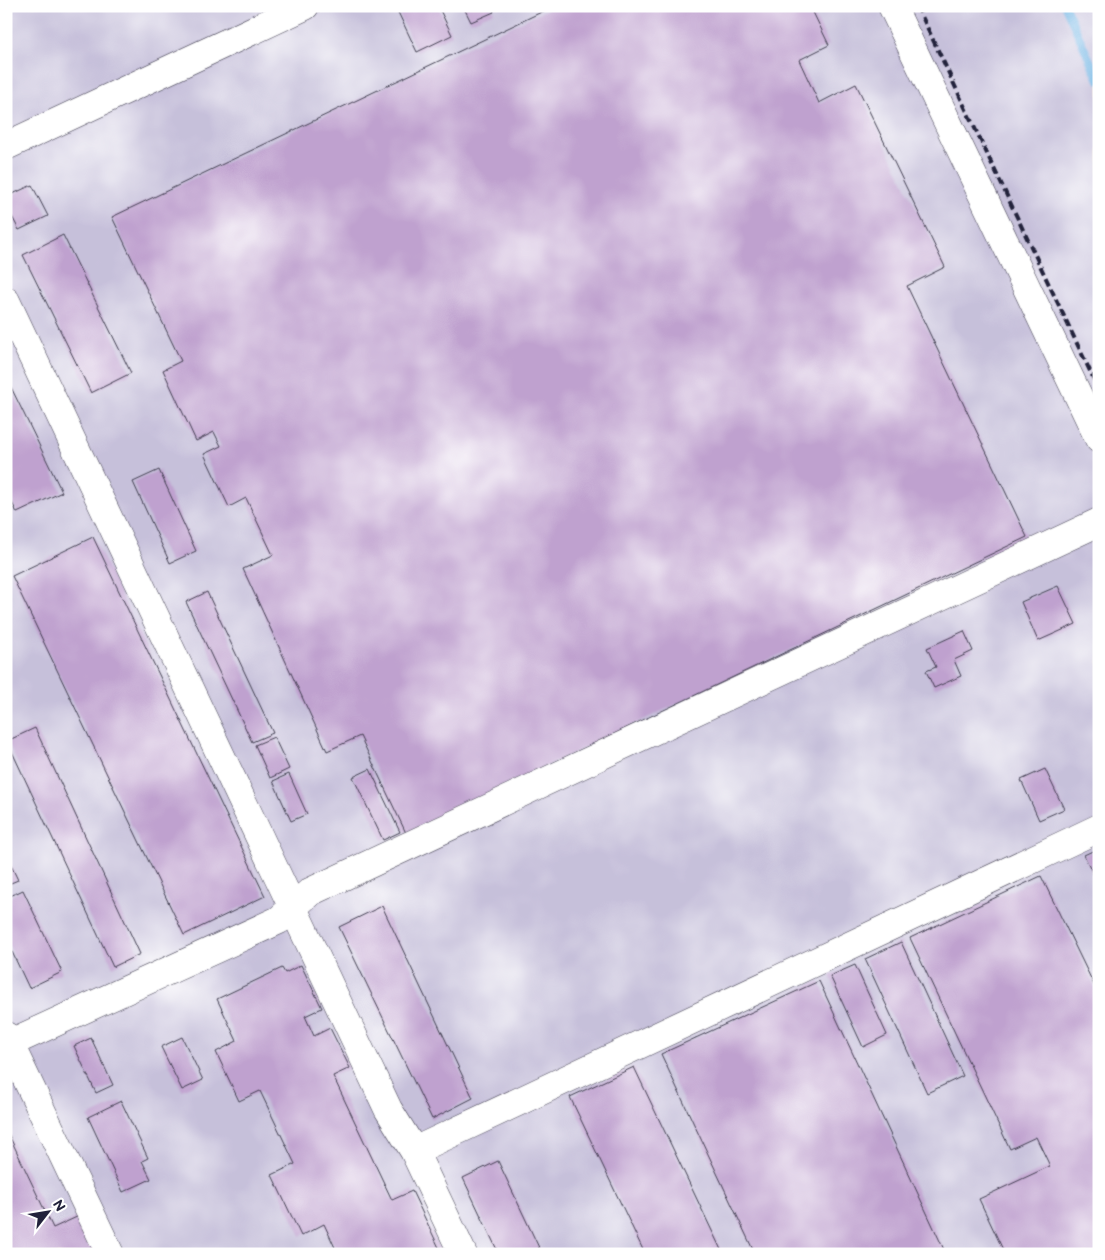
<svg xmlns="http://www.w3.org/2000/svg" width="1105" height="1260" viewBox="0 0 1105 1260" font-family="'Balsamiq Sans',sans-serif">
<rect width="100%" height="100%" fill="#fff"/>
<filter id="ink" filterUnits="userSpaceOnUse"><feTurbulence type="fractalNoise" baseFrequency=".02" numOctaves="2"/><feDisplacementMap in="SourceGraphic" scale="10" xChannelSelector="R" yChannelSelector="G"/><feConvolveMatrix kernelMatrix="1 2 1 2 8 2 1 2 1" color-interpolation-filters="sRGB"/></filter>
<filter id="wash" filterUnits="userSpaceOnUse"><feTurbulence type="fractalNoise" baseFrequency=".0096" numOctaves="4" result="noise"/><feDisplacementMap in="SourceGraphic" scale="20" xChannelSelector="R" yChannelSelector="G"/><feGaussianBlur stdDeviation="1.12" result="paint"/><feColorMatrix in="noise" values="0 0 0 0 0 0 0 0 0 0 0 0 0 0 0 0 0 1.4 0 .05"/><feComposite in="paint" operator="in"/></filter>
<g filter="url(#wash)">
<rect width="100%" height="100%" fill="#f3e0c4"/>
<path fill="#c6c0da" d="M6 6H1099V1254H6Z"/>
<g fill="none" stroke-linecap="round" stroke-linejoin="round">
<path stroke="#6cb1e2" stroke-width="8" d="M1065 6 1099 80"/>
</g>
<g id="blocks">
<path fill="#bfa1cf" d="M405 6H438L452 35 417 52 397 10Z
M463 6H491L494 12 471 22Z
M554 6H810L829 45 799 60 819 103 856 84 945 267 907 286 1027 537 406 833 360 736 327 751 243 569 273 555 246 498 229 507 204 454 221 446 214 432 196 441 163 370 181 361 112 217Z
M32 185 48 216 19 230 6 205V197Z
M63 235 131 373 91 393 23 255Z
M6 377 62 492 17 513 6 490Z
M159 470 196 551 170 563 133 482Z
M93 537 265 896 184 935 12 576Z
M1058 586 1076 624 1038 641 1021 602Z
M207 592 273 733 252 742 186 602Z
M964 631 973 651 954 660 961 676 934 688 926 671 936 667 927 648Z
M35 728 140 954 113 967 7 741Z
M274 737 289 769 270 778 255 745Z
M370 769 400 832 383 840 353 777Z
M1045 769 1064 809 1039 820 1021 780Z
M289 774 307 814 291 821 273 781Z
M1099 848V886L1084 855Z
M6 855 18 880 6 885Z
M1041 876 1099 995V1254H1005L979 1199 1050 1166 1036 1137 1010 1149 910 938Z
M23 890 62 972 29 988 6 939V898Z
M382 906 473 1098 432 1119 339 927Z
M901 942 963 1076 927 1093 865 959Z
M301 965 322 1008 305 1016 314 1036 330 1028 350 1068 333 1076 392 1200 412 1191 442 1254H338L324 1224 301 1236 272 1175 295 1164 260 1091 239 1101 216 1052 237 1041 217 999 282 968 285 973Z
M855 965 887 1035 863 1047 830 976Z
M819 981 946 1254H755L661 1054Z
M182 1037 203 1080 182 1090 161 1047Z
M91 1038 113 1085 96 1093 74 1046Z
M634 1067 723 1254H645L570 1097Z
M121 1101 148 1158 142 1161 151 1179 123 1192 88 1117Z
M6 1129 53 1228 79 1216 96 1254H6Z
M498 1161 542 1254H499L463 1178Z"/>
</g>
</g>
<g filter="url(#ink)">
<use href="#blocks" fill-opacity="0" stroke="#413e50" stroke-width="1"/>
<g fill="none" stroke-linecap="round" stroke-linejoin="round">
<g stroke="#413e50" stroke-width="29">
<path id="minor" d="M892 6 1099 439
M6 146 305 6
M6 301 388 1109 414 1151 463 1254
M6 1036 110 1254
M6 1045 279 920 310 892 1099 522
M414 1151 1099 828"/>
</g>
<use href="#minor" stroke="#fff" stroke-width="28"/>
<path stroke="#22223b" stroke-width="4" stroke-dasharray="8 4" stroke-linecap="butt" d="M917 6 1099 390"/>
</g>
</g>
<rect width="1105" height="1260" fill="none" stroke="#fff" stroke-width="25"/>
<g transform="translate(48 1212) rotate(59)" stroke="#ffffff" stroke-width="4" paint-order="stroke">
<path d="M0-4L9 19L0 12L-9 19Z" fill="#22223b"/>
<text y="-8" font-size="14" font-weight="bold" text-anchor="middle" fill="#22223b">N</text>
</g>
</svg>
